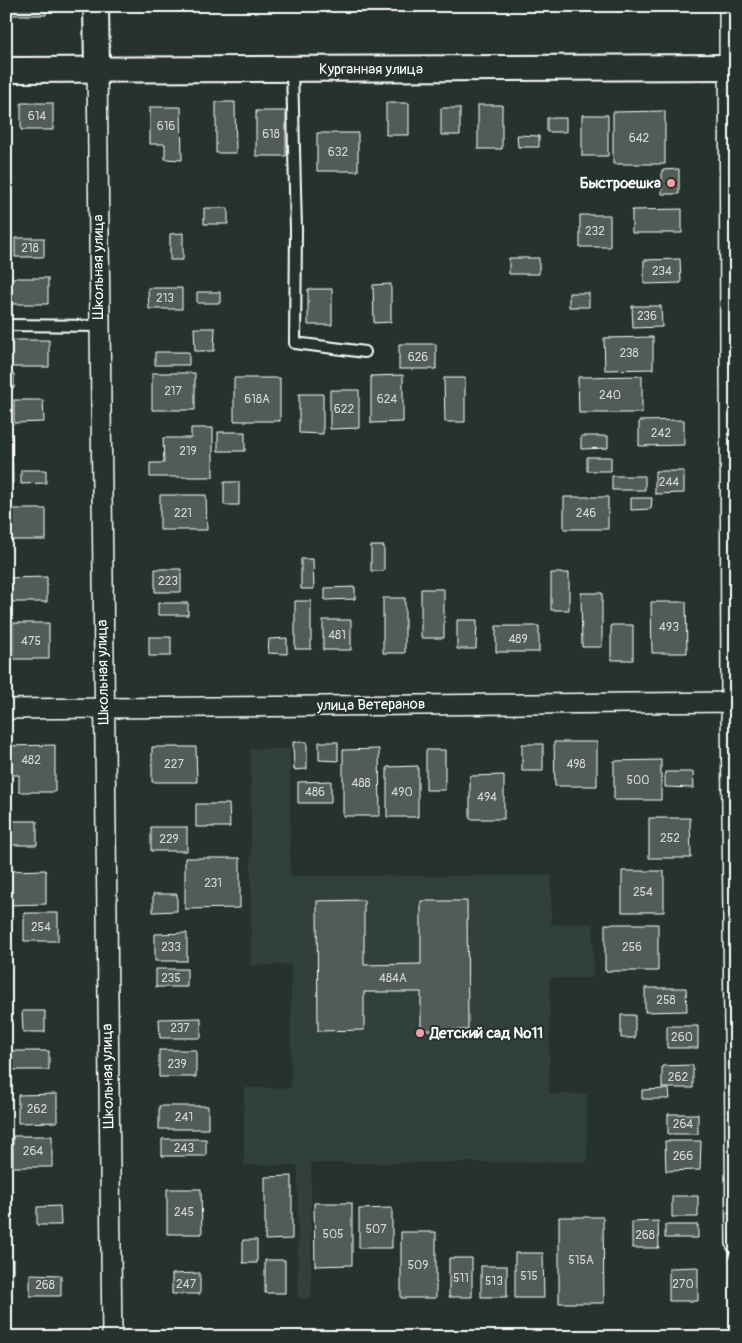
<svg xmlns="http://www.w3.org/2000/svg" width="742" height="1343" viewBox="0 0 742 1343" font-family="Pangolin,sans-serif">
<rect width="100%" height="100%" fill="#26332d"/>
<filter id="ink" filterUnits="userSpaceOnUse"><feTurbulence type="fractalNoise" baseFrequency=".02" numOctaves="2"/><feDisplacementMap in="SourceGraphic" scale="10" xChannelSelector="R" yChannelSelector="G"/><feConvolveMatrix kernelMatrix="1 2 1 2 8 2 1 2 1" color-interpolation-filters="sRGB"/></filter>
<g filter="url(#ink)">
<path fill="#333f3a" d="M251 749H290V876H551V924H593V978H550L549 1094H587V1162L311 1163V1298H298V1165H244V1088H291V965H251Z"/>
<path fill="#515c57" stroke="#fff" d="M6 6H46V15H6Z
M216 102H235L236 153H216Z
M21 103H53V130H21Z
M386 103H409V135H386Z
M478 105H502V149H478Z
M6 106H7V146H6Z
M150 107H181L182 160 165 159V144H150Z
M441 108H460V135H441Z
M256 111H286V156H256Z
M665 111V164H613V112Z
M582 115H608V156H582Z
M547 118H566V132H547Z
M317 133H358V171H317Z
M517 135 539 136V147H518Z
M679 169V194H662V170Z
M204 208H228V224H204Z
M682 209V233H632V210Z
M580 215H610V247H580Z
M183 233V260H170V234Z
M15 238H44V257H15Z
M509 258H539V274H509Z
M680 259 681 283 644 284V260Z
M9 278H48V304H9Z
M391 284V322L374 323 373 285Z
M148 288H182V309H149Z
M308 289H332V325H308Z
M197 292H220V303H197Z
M569 293H589V307H569Z
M632 306H661L662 327 633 328Z
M194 328H215L214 351H195Z
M653 337V369L605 370 604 338Z
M6 340H49V367H6Z
M399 344H436V369H399Z
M155 352H189V365H155Z
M152 373H195V410H152Z
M6 374H14V388H6Z
M403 375V422L371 423V376Z
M642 376V413H579L578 377Z
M234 378H280V421H234Z
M444 378H465V422H445Z
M330 390H359V428L330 429Z
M299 394H323V434L299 433Z
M14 400H43L44 422 14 423Z
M684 420V445L639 446V421Z
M191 428H213V477H150V463H164L163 438H191Z
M218 432H245V451H218Z
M6 435H12L13 483H6Z
M581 436H608V448L581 449Z
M587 457H611V471H587Z
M21 470H46V483L21 484Z
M655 471H684V493L655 494Z
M612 476H645V490H612Z
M224 482H239V505H224Z
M160 495H206L207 530H160Z
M564 497H608V529H564Z
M631 498H652L651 509 631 510Z
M6 509H46V540H6Z
M371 546H384V571H371Z
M301 559H313L314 589H301Z
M155 569H181V592H155Z
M551 573H569V610H551Z
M47 577V602H6V578Z
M355 587V599L325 600V588Z
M421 589H444V638H421Z
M581 593H602V647H582Z
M383 598H405V653H383Z
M295 601H311V649H295Z
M651 602H686L687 653H652Z
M158 603H188V615H158Z
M323 620H351V650H323Z
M457 620H477L476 649H457Z
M13 623H49V659H13Z
M611 625H633V660H611Z
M496 626H539V652H496Z
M149 637H171V656H149Z
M287 638V654L268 653 269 639Z
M293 742H307V769L294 770Z
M319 742H338V761L319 760Z
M554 742H597V786H555Z
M522 744H543V771H522Z
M55 745V792H19V775H6V746Z
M152 747H196L197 782H152Z
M379 749 380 816H343V750Z
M426 750H445V790H426Z
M661 760V800H614V761Z
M418 766V817H387V767Z
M665 772H693L694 788 665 787Z
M504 775V819H470V776Z
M331 781V803H298V782Z
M196 804H229L230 827H196Z
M649 818H690L691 858H649Z
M6 821H37V845H6Z
M151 827H187V851H151Z
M185 858H240V908L185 909Z
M46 870V904L6 905V871Z
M622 871H664V912H622Z
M153 894H177V911L153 912Z
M364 900V965L421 964V901H467L468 1030H421V992H364V1030L318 1031 317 901Z
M24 913H58V941H24Z
M605 924H658V971H605Z
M187 933V961H155V934Z
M6 962H8L9 990H6Z
M156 969H187V987H156Z
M645 988H686L687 1011 645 1012Z
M22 1011H45V1032H23Z
M621 1015H635V1038H621Z
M201 1018V1038H160L159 1019Z
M667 1026H698V1048H667Z
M159 1050H196V1077H159Z
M6 1051H49V1070H6Z
M693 1065V1088H662V1066Z
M669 1089 670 1099H642V1090Z
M57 1094V1122L18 1123V1095Z
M159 1106H208V1129H159Z
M668 1114H698V1134H668Z
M13 1136H52V1167H13Z
M162 1139H206V1156H162Z
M665 1141H701L700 1170 666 1171Z
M292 1176V1239L265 1240V1177Z
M167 1189H201L202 1234H167Z
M672 1196H698V1217H672Z
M314 1203H352V1265L315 1266Z
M60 1206 61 1225H37V1207Z
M392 1208V1248H359V1209Z
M559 1217H603L604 1303H559Z
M658 1221 659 1248H632V1222Z
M665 1225H698V1238H665Z
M401 1232H436V1298H401Z
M243 1240H257V1263H243Z
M515 1253H543L544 1298H515Z
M449 1258H472V1297H449Z
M6 1259H13V1273H6Z
M265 1260H285V1293H265Z
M481 1266H507V1297H481Z
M698 1267V1301H669V1268Z
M200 1273V1294H172V1274Z
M30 1274 61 1275V1296H30Z"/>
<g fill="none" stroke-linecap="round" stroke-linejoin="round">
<g stroke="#fff" stroke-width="14">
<path id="service" d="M292 69 296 230 295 343 365 352
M6 325 99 326"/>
</g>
<g stroke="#fff" stroke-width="22">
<path id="minor" d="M729 6 731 702 736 1244
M97 68 112 1337
M6 709 736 702"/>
</g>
<g stroke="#fff" stroke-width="28">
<path id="tertiary" d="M96 6 97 68
M6 70 736 67"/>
</g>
<use href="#service" stroke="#26332d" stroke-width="10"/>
<use href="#minor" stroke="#26332d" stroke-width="19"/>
<use href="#tertiary" stroke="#26332d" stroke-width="24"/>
</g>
</g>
<g fill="#ff9aa2" stroke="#26332d" stroke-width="2">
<circle cx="671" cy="183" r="5"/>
<circle cx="420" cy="1033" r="5"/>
</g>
<g text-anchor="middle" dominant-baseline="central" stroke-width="4" stroke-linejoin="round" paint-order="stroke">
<g font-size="12" fill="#d4d6d5">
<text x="37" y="116">614</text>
<text x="166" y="126">616</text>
<text x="271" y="134">618</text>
<text x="639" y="138">642</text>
<text x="338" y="152">632</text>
<text x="595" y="231">232</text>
<text x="30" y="248">218</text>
<text x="662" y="271">234</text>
<text x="165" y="298">213</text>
<text x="647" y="316">236</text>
<text x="629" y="353">238</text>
<text x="418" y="357">626</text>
<text x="173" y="391">217</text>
<text x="610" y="395">240</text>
<text x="257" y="399">618А</text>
<text x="387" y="399">624</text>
<text x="344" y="409">622</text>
<text x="661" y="433">242</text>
<text x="188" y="451">219</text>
<text x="669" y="482">244</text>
<text x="183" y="513">221</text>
<text x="586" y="513">246</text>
<text x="168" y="581">223</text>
<text x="669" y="627">493</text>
<text x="337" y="635">481</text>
<text x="518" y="639">489</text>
<text x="31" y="641">475</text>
<text x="31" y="760">482</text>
<text x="174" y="764">227</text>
<text x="576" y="764">498</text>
<text x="638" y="780">500</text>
<text x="361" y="783">488</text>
<text x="315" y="792">486</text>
<text x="402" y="792">490</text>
<text x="487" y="797">494</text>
<text x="670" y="838">252</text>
<text x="169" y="839">229</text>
<text x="213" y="883">231</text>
<text x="643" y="892">254</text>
<text x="41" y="927">254</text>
<text x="171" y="947">233</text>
<text x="632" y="947">256</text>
<text x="171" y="978">235</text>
<text x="393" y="978">484А</text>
<text x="666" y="1000">258</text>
<text x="180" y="1028">237</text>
<text x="682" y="1037">260</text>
<text x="177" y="1064">239</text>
<text x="678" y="1077">262</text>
<text x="37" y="1109">262</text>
<text x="184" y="1117">241</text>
<text x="683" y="1124">264</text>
<text x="184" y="1148">243</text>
<text x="33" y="1151">264</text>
<text x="683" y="1156">266</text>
<text x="184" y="1212">245</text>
<text x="376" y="1229">507</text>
<text x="333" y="1234">505</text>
<text x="645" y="1235">268</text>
<text x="581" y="1260">515А</text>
<text x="418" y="1265">509</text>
<text x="529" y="1276">515</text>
<text x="461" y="1278">511</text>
<text x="494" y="1281">513</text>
<text x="186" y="1284">247</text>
<text x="683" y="1284">270</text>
<text x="45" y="1285">268</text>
</g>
<g font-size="15" fill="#fff" stroke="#26332d">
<text x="371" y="69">Курганная улица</text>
<text transform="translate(98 267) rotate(-90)">Школьная улица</text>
<text transform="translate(103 672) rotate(-91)">Школьная улица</text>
<text transform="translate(371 705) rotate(-1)">улица Ветеранов</text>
<text transform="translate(108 1076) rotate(-91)">Школьная улица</text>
</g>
<g font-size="15" font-weight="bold" fill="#fff" stroke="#26332d" text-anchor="end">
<text x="661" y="183">Быстроешка</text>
<text x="430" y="1033" text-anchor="start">Детский сад №11</text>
</g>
</g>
<rect width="742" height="1343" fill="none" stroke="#26332d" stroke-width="25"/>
<rect x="12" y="12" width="717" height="1318" fill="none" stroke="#fff" stroke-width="2" filter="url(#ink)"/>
</svg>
